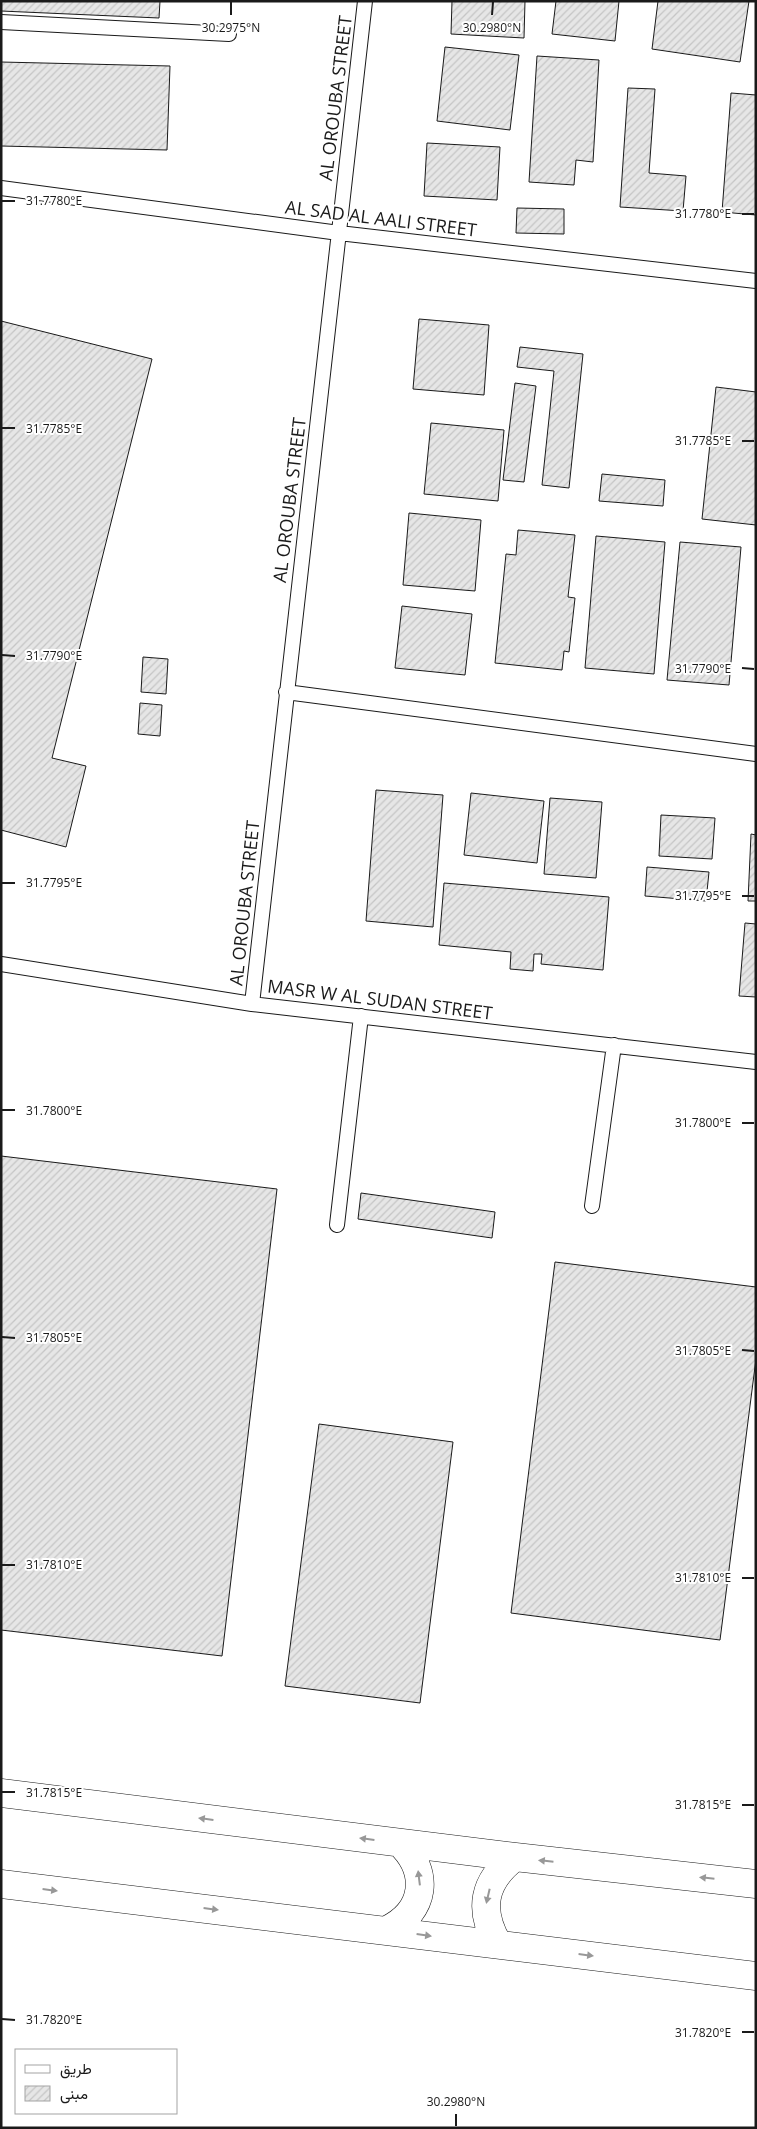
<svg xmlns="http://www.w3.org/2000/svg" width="757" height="2129" viewBox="0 0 757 2129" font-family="'Open Sans',Vazirmatn,sans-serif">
<defs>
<pattern id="building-hatch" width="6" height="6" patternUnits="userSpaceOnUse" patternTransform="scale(1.25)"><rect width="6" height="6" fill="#e6e6e6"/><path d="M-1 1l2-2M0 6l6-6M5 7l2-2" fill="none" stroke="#c5c5c5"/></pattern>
</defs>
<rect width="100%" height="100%" fill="#fff"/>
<path fill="url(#building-hatch)" stroke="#1a1a1a" d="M1 1H160L159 18 1 11Z
M452 1H525L524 38 451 34Z
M556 1H619L615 41 552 34Z
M658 1H749L740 62 652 49Z
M445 47 519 55 510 130 437 121Z
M537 56 599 60 593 162 576 160 574 185 529 182Z
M1 62 170 66 167 150 1 146Z
M628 88 655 89 649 173 686 176 683 211 620 207Z
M731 93 756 95V215L722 212Z
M427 143 500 147 497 200 424 196Z
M517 208 564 209V234L516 233Z
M419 319 489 325 484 395 413 389Z
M1 321 152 359 52 758 86 766 66 847 1 830Z
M520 347 583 354 569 488 542 485 554 371 517 367Z
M515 383 536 386 524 482 503 480Z
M716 387 756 392V525L702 519Z
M431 423 504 430 498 501 424 494Z
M602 474 665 480 663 506 599 501Z
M409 513 481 520 475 591 403 585Z
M518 530 575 535 568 597 575 598 569 652 564 651 562 670 495 663 506 554 516 555Z
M596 536 665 542 654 674 585 668Z
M680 542 741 547 729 685 667 680Z
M402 606 472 614 465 675 395 668Z
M143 657 168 659 166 694 141 692Z
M140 703 162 705 160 736 138 734Z
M376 790 443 795 433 927 366 921Z
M471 793 544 801 537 863 464 855Z
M550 798 602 802 596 878 544 874Z
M661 815 715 818 712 859 659 856Z
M751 834 756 835V901H748Z
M647 867 709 872 706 901 645 896Z
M444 883 609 897 603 970 541 964 542 954H534L533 971 510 969 511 952 439 945Z
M745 923 756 924V997L739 996Z
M1 1156 277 1189 222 1656 1 1630Z
M361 1193 495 1212 492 1238 358 1219Z
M555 1262 756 1287V1359L720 1640 511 1613Z
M319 1424 453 1442 420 1703 285 1686Z"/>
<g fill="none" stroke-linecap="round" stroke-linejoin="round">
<g stroke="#1a1a1a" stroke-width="16">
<path id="service" d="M1 22 229 34
M1 188 339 233 756 281
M286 692 756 754
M1 964 252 1004 756 1062
M252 1004 365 1
M592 1206 614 1045
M337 1225 361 1016"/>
</g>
<g stroke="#1a1a1a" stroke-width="29">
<path id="tertiary" d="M1 1793 515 1857 756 1884
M1 1884 756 1976
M387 1930C426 1911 430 1872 400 1843
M498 1944C478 1910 483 1881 515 1857"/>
</g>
<use href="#service" stroke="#fff" stroke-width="14"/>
<use href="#tertiary" stroke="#fff" stroke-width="28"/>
</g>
<defs><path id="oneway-solid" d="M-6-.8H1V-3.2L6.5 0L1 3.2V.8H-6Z" transform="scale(1.25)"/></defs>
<g fill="#989898">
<use href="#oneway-solid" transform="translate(206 1819) rotate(-173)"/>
<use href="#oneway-solid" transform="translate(367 1839) rotate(-173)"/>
<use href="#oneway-solid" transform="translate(546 1861) rotate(-174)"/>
<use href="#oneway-solid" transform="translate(419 1878) rotate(-97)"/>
<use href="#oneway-solid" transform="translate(707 1878) rotate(-174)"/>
<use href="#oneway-solid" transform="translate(50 1890) rotate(7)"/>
<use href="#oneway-solid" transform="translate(488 1896) rotate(103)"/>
<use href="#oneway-solid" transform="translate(211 1909) rotate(7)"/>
<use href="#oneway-solid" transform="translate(424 1935) rotate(8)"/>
<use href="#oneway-solid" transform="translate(586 1955) rotate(7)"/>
</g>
<path fill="none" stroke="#1a1a1a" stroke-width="2" d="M231 15V2M492 15 493 2M2 201H15M742 214H754M2 428H15M742 441H754M2 655 15 656M742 668 754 669M2 883H15M742 896H754M2 1110H15M742 1123H754M2 1337 15 1338M742 1350 754 1351M2 1565H15M742 1578H754M2 1792H15M742 1805H754M2 2019 15 2020M742 2032H754M456 2126V2114"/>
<g text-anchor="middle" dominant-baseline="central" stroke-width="4" stroke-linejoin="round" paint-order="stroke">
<g font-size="18" fill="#1a1a1a" stroke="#fff">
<text transform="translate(335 98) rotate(-83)">AL OROUBA STREET</text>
<text transform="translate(381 218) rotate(7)">AL SAD AL AALI STREET</text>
<text transform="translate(289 500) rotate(-83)">AL OROUBA STREET</text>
<text transform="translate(244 903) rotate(-84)">AL OROUBA STREET</text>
<text transform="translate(380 999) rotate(7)">MASR W AL SUDAN STREET</text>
</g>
</g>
<g font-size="12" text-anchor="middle" fill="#1a1a1a" stroke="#fff" stroke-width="4" stroke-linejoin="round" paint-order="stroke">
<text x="231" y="32">30.2975°N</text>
<text x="492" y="32">30.2980°N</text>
<text x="54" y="205">31.7780°E</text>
<text x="703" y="218">31.7780°E</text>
<text x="54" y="433">31.7785°E</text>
<text x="703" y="445">31.7785°E</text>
<text x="54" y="660">31.7790°E</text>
<text x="703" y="673">31.7790°E</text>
<text x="54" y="887">31.7795°E</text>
<text x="703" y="900">31.7795°E</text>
<text x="54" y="1115">31.7800°E</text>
<text x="703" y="1127">31.7800°E</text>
<text x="54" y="1342">31.7805°E</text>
<text x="703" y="1355">31.7805°E</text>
<text x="54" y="1569">31.7810°E</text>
<text x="703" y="1582">31.7810°E</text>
<text x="54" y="1797">31.7815°E</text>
<text x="703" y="1809">31.7815°E</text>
<text x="54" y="2024">31.7820°E</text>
<text x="703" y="2037">31.7820°E</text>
<text x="456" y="2106">30.2980°N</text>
</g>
<rect width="757" height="2129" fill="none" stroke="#1a1a1a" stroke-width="5"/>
<rect x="15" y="2049" width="162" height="65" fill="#ffffff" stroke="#a3a3a3"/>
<rect x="25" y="2065" width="25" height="8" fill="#ffffff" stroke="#a3a3a3"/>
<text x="60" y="2074" font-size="15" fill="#1a1a1a">طريق</text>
<rect x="25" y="2086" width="25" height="15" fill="url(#building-hatch)" stroke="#a3a3a3"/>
<text x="60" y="2099" font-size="15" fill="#1a1a1a">مبنى</text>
</svg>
